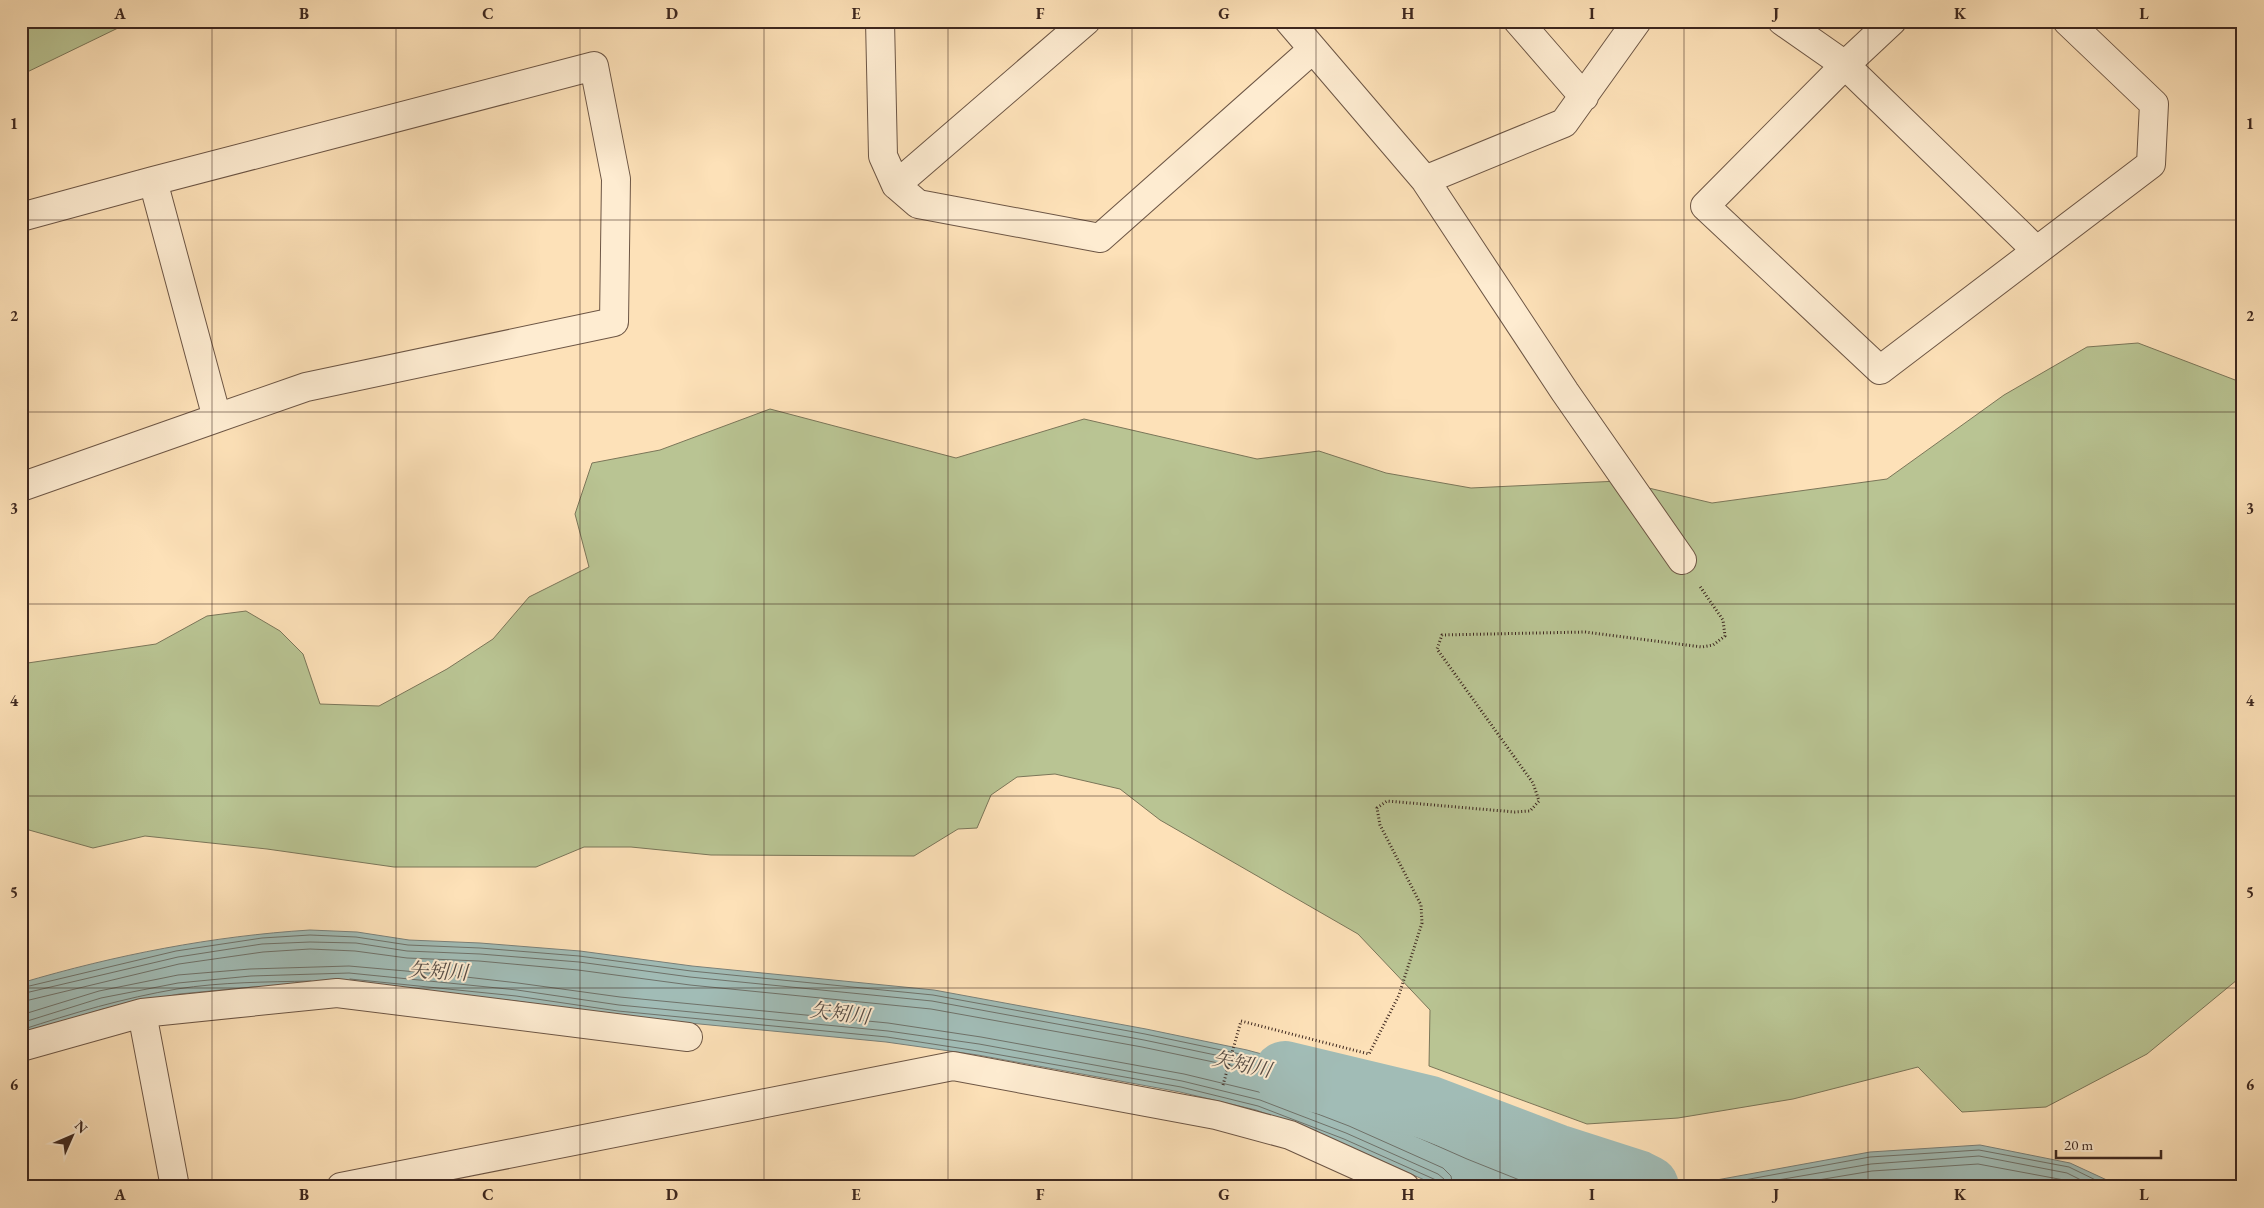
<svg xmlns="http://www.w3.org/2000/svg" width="2264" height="1208" viewBox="0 0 2264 1208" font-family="'EB Garamond','Noto Serif JP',serif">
<rect width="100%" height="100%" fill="#fde1b8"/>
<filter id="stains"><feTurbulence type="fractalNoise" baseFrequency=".004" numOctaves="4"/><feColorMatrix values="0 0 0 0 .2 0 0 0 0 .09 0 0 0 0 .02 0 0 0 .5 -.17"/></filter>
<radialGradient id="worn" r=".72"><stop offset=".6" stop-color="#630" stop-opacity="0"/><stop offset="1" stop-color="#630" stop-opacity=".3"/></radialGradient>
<path fill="#b9c493" stroke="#7b7659" d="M21 21H230L211 27 118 28 21 75Z
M2138 343 2243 383V975L2147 1054 2046 1107 1962 1112 1918 1067 1793 1099 1678 1118 1587 1124 1429 1066 1430 1010 1358 934 1160 820 1120 789 1055 774 1017 777 991 795 977 828 958 829 914 856 711 855 631 847H584L536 867H394L267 849 145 836 93 848 29 830 21 820V664L156 644 207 616 246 611 280 631 303 654 320 704 379 706 447 669 493 639 529 597 589 567 575 514 592 463 660 450 770 409 956 458 1084 419 1257 459 1319 451 1386 473 1471 488 1619 481 1712 503 1887 479 2004 395 2087 347Z"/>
<path fill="#a1bcb6" stroke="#79807a" d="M310 930 357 932 409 940 480 943 580 951 692 966 934 990 1146 1029 1247 1050 1306 1066 1356 1086 1407 1112 1474 1142 1561 1176 1606 1187H1440L1342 1143 1256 1110 1180 1092 978 1055 886 1042 617 1016 516 1001 438 993 350 984 252 987 179 994 103 1009 21 1035V983C115 955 213 936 310 930Z
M1980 1145 2070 1163 2122 1187H1678L1870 1152Z"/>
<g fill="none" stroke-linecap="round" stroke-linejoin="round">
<path stroke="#6f726a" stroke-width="1" d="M350 979 516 996 618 1011 887 1037 978 1051 1181 1087 1258 1106 1344 1139 1436 1180 1439 1187
M21 988 176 951 262 938 310 935 356 937 408 945 480 948 579 956 691 971 933 995 1145 1034 1245 1055 1304 1071 1354 1091 1405 1117 1472 1147 1559 1180 1585 1187
M21 994 178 957 262 944 310 942 356 943 407 951 480 954 579 962 690 977 932 1001 1144 1040 1244 1061 1302 1076 1351 1096 1402 1123 1470 1152 1558 1187
M21 1002 179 964 263 952 310 949 355 951 407 958 479 961 578 970 690 985 931 1009 1142 1047 1242 1068 1300 1084 1348 1103 1399 1129 1467 1159 1537 1187
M21 1015 99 991 178 975 250 969 349 966 440 974 518 983 620 997 888 1023 981 1037 1184 1074 1263 1093 1349 1126 1443 1168 1451 1176 1453 1187
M21 1023 101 998 178 983 251 976 349 973 439 982 517 990 619 1005 888 1031 979 1044 1182 1081 1260 1100 1346 1133 1438 1174 1444 1179 1445 1187
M21 1030C73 1013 124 998 177 989 221 982 267 982 311 981
M1706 1187 1870 1157 1979 1150 2069 1167 2110 1187
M1737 1187 1871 1164 1979 1156 2067 1173 2095 1187
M1776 1187 1872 1171 1978 1164 2064 1180 2078 1187"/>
<path stroke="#a1bcb6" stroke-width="64" d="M1285 1073 1427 1107 1556 1156 1637 1182 1647 1187"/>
<g stroke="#6d5645" stroke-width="30">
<path id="minor" d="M880 21 883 156 896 185 918 204 1100 238 1313 49
M1289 21 1425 180 1565 392 1682 560
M1518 21 1584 97
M1782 21 1845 65 1705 206 1880 370 2151 164 2154 104 2067 21
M1892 21 1845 65 2036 250
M1425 180 1564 123 1637 21
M896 185 1086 21
M21 217 153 181 594 66 616 179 614 322 306 387 217 418 153 181
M21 487 217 418
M21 1047 142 1013
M175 1187 142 1013 337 993 688 1037
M341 1187 953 1066 1216 1115 1290 1135 1405 1187"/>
</g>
<path stroke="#3d271f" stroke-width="3" stroke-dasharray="1 2.5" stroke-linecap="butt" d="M1223 1085 1241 1021 1369 1054 1399 995 1422 923 1421 905 1380 825 1377 808 1387 801 1515 812 1530 811 1539 801 1533 783 1437 649 1442 635 1585 632 1702 647 1713 645 1725 636 1723 620 1699 585"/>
<use href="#minor" stroke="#feecd1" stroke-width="28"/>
</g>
<path fill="none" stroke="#3d271f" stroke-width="1" stroke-opacity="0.55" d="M212 21V1187M396 21V1187M580 21V1187M764 21V1187M948 21V1187M1132 21V1187M1316 21V1187M1500 21V1187M1684 21V1187M1868 21V1187M2052 21V1187M21 220H2243M21 412H2243M21 604H2243M21 796H2243M21 988H2243"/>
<g text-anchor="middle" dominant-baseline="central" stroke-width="4" stroke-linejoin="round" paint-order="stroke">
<g font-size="20" font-style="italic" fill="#564c45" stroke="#feecd1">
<text transform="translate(438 971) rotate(3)">矢矧川</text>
<text transform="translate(840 1013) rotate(7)">矢矧川</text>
<text transform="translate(1242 1064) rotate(12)">矢矧川</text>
</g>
</g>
<rect width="2264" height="1208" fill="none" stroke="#fde1b8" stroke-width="55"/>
<g transform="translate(72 1136) rotate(45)" stroke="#feecd1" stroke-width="4" paint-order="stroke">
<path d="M0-4L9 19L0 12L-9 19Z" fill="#3d271f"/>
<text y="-8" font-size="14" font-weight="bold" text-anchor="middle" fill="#3d271f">N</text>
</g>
<path d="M2056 1150v8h105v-8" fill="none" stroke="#3d271f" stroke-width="2.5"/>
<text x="2064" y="1150" font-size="15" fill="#3d271f" stroke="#feecd1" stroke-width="4" paint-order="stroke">20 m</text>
<rect x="28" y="28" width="2208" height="1152" fill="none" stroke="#3d271f" stroke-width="2"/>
<g font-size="16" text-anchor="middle" font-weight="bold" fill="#3d271f">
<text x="120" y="19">A</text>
<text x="304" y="19">B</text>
<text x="488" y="19">C</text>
<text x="672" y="19">D</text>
<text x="856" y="19">E</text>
<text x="1040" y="19">F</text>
<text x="1224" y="19">G</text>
<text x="1408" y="19">H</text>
<text x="1592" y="19">I</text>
<text x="1776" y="19">J</text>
<text x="1960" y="19">K</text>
<text x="2144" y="19">L</text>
<text x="14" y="129">1</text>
<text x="2250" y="129">1</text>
<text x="14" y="321">2</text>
<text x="2250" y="321">2</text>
<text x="14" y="514">3</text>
<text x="2250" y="514">3</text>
<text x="14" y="706">4</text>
<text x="2250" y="706">4</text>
<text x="14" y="898">5</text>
<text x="2250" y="898">5</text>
<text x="14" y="1090">6</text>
<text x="2250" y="1090">6</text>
<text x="120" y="1200">A</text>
<text x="304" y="1200">B</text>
<text x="488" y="1200">C</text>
<text x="672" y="1200">D</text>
<text x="856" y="1200">E</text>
<text x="1040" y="1200">F</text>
<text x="1224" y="1200">G</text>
<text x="1408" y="1200">H</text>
<text x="1592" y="1200">I</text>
<text x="1776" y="1200">J</text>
<text x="1960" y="1200">K</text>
<text x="2144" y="1200">L</text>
</g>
<rect width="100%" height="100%" filter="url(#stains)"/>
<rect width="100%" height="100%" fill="url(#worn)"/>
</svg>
